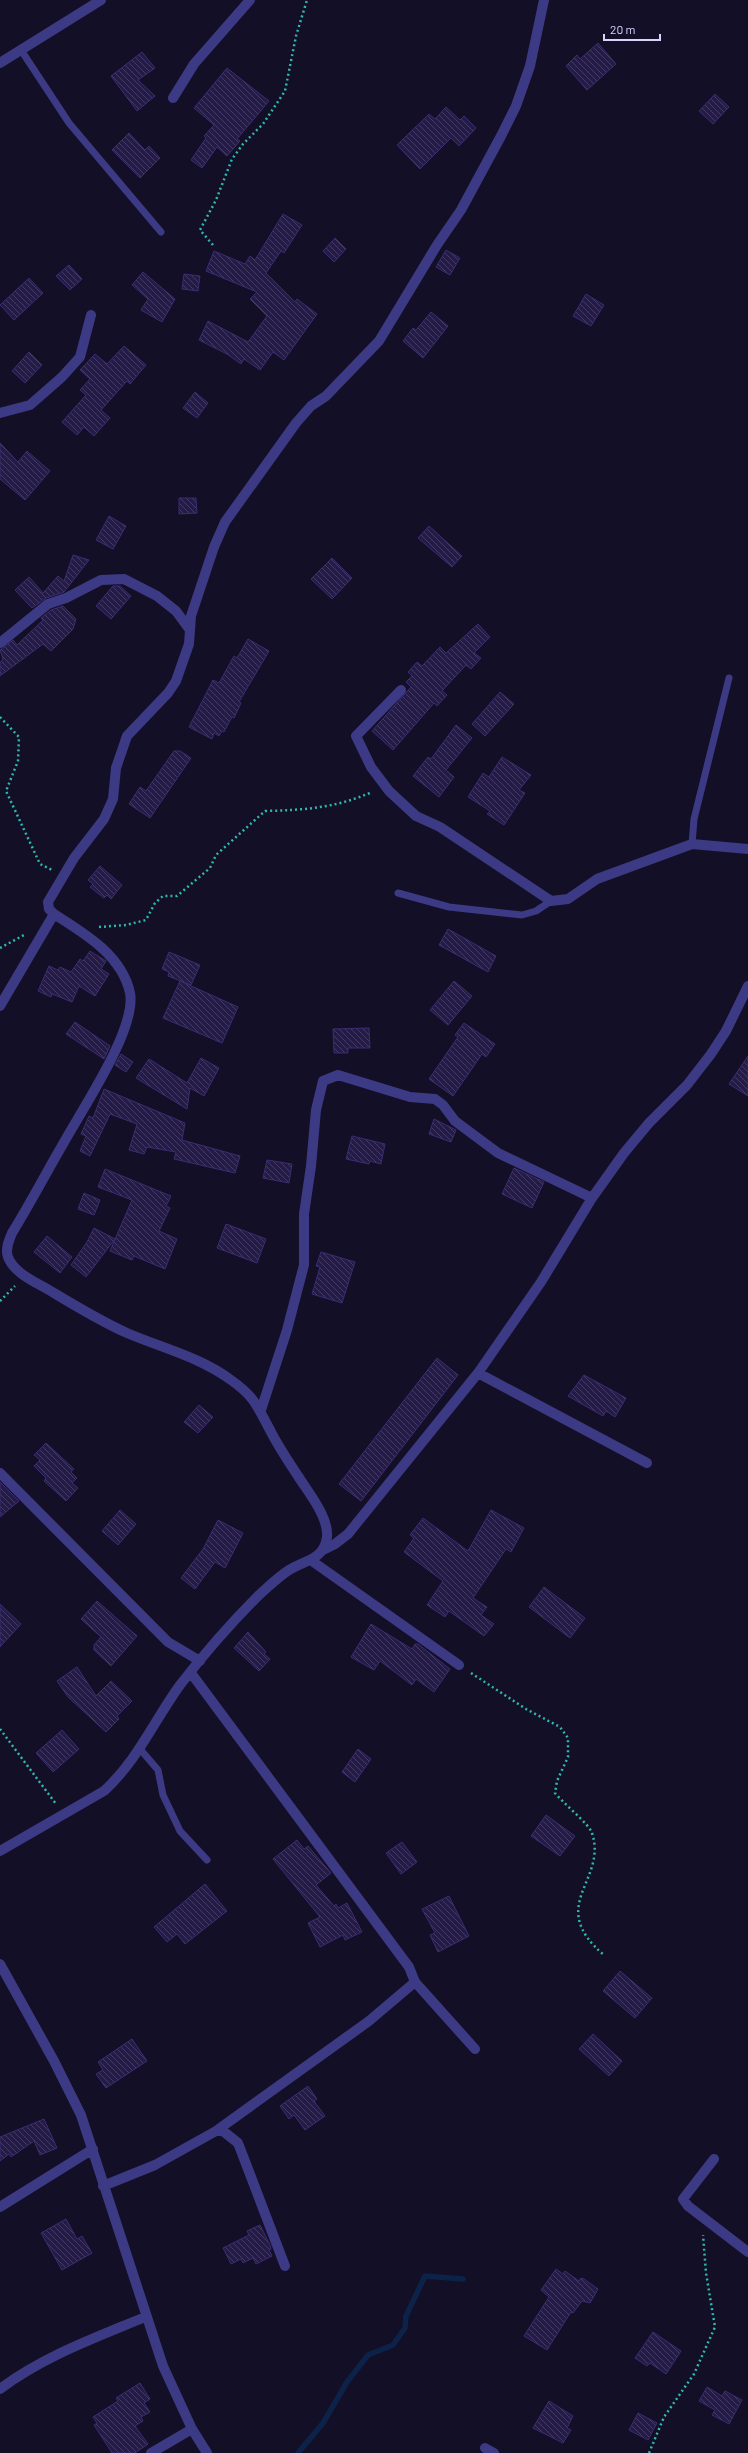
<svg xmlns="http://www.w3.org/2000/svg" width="748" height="2453" viewBox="0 0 748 2453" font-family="Barlow,sans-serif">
<defs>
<pattern id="building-back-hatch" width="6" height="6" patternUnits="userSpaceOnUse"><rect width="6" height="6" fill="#241b47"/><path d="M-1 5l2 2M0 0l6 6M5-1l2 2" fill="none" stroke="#433b63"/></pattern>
</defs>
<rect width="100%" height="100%" fill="#130f26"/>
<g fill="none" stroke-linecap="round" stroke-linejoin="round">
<path stroke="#0c2248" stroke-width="5.5" d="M298 2453 323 2423 347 2382 368 2355 393 2345 405 2328 406 2316 425 2276 463 2279"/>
</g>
<path fill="url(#building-back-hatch)" stroke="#3b2d73" d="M598 43 616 64 587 90 566 66 577 55 580 59Z
M142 52 155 68 138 80 155 96 137 111 111 76Z
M227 68 269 101 237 139 240 141 227 156 217 147 202 168 191 160 206 138 204 136 214 125 194 108Z
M715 94 729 107 713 124 699 111Z
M446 107 460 120 464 116 476 128 459 146 451 138 420 169 397 145 429 114 435 119Z
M129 133 145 150 149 146 160 158 140 178 112 150Z
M283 214 302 225 284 253 281 251 266 273 295 302 297 299 317 314 284 360 273 352 260 370 244 359 241 364 227 354 199 340 208 321 248 342 267 316 250 299 257 292 206 271 214 251 245 264 250 256 255 260Z
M335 238 346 249 334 262 323 251Z
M446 250 460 258 450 275 436 267Z
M69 265 82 279 70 290 56 276Z
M143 272 175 299 162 322 141 310 148 299 132 285Z
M184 274 200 276 198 291 182 289Z
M29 278 43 293 14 320 0 305Z
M586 294 604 305 591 326 573 316Z
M431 312 448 326 423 358 403 341 413 328 416 330Z
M124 346 146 365 130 384 127 381 101 410 110 418 94 436 84 427 77 435 62 422 86 395 80 390 90 379 80 370 95 354 107 364Z
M29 352 42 365 25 383 12 371Z
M195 392 208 403 197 418 183 408Z
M0 443 18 462 27 451 50 471 25 500 0 479Z
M179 498H196L197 513 179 514Z
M109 516 126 526 113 549 96 540Z
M429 526 462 556 452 567 418 538Z
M73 555 89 560 64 592 46 598 32 608 15 590 29 577 43 593 58 576 64 581Z
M332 558 352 578 332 599 311 579Z
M113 586H120L131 596 111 619 96 606Z
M63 606 76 619 73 629 51 651 43 644 0 676V663L3 659 0 650 13 640 17 645 43 620 41 618 51 610Z
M478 624 490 637 474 653 481 658 471 669 466 665 442 691 447 695 437 706 434 703 393 750 372 731 411 687 406 682 412 676 408 672 417 662 422 666 440 647 446 653Z
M248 639 269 651 239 702 241 703 234 718 232 717 224 732 222 731 219 736 214 733 212 739 189 727 213 680 219 683 234 656 237 658Z
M500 692 514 704 485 736 472 724Z
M456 725 472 738 446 770 454 777 439 797 413 776 428 757 431 759Z
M174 751H180L191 758 150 818 129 804 140 787 146 791Z
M502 757 531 775 519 790 525 793 504 825 487 814 490 811 468 797 483 773 489 777Z
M100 866 122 885 111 899 107 895 104 898 90 887 93 884 88 880Z
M448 929 496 956 488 972 439 945Z
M90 951 106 961 101 969 109 974 95 996 79 986 72 1002 52 994 51 997 38 991 49 966 58 970 60 967 71 972 80 959 83 961Z
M169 952 200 965 191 985 168 976 169 972 162 969Z
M180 981 238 1007 222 1043 163 1018Z
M454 981 472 996 448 1025 430 1010Z
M75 1022 110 1046 104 1059 66 1034Z
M464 1023 495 1044 486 1057 482 1054 453 1096 429 1079 458 1037 455 1035Z
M369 1028 370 1048H348V1053H334L333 1029Z
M121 1054 133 1062 126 1072 115 1065Z
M748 1056V1096L729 1084Z
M201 1058 219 1068 204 1096 190 1088 187 1109 136 1078 149 1059 187 1083Z
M104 1089 185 1123 182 1140 240 1156 235 1173 174 1159 176 1152 147 1147 144 1154 129 1150 137 1124 110 1114 90 1156 80 1151 86 1136 81 1134 89 1116 93 1118Z
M434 1119 456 1130 451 1142 429 1134Z
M352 1136 385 1144 381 1164 370 1161 369 1164 346 1159Z
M267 1160 292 1164 289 1183 263 1178Z
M514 1168 544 1182 532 1208 502 1194Z
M105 1169 171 1196 166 1206 170 1208 159 1231 177 1239 165 1269 134 1256 132 1260 110 1251 132 1200 98 1187Z
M84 1193 100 1200 94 1215 78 1209Z
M226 1224 266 1239 257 1263 217 1248Z
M94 1228 115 1239 86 1277 71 1265 87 1242Z
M47 1236 72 1257 60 1273 34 1252Z
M321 1252 355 1262 342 1303 312 1294 320 1267 316 1266Z
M437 1358 458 1375 361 1501 339 1484Z
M584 1375 626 1398 615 1417 606 1411 603 1416 568 1396Z
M199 1405 213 1417 198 1433 184 1422Z
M46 1443 74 1469 71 1472 77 1478 72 1483 78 1488 66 1501 44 1481 46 1478 34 1466 40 1460 34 1455Z
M0 1482 19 1501 0 1517Z
M120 1510 136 1524 118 1545 102 1531Z
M491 1510 524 1528 511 1552 506 1549 473 1598 487 1607 481 1615 494 1624 484 1636 449 1611 445 1617 427 1605 443 1581 404 1552 414 1538 410 1535 423 1518 468 1551Z
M218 1520 243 1533 225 1568 215 1562 195 1589 181 1578 203 1549Z
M544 1587 585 1618 570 1638 529 1607Z
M97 1601 137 1636 111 1666 94 1650V1645L101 1637 81 1619Z
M0 1604 21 1624 0 1647Z
M371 1624 412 1649 415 1644H418L450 1669 434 1692 416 1679 412 1685 380 1661 374 1670 351 1657Z
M248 1632 266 1652 264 1654 270 1659 259 1671 234 1648Z
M77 1667 96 1696 111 1681 132 1701 117 1716 119 1719 106 1732 68 1697 57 1681Z
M62 1730 79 1749 53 1772 36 1753Z
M358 1749 371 1759 355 1782 342 1772Z
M546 1815 575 1836 560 1856 531 1836Z
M297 1840 304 1849 308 1846 331 1873 316 1885 334 1906 336 1904 338 1908 347 1903 362 1932 345 1940 343 1935 320 1947 308 1923 320 1917 273 1859Z
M402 1842 417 1862 401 1874 386 1853Z
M205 1884 227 1911 185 1944 177 1934 167 1942 154 1927Z
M449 1896 469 1936 438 1952 430 1935 435 1933 422 1909Z
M620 1971 652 1998 635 2018 603 1991Z
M593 2034 622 2061 609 2076 579 2049Z
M132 2039 147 2061 106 2088 96 2074 103 2070 98 2062Z
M308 2086 317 2099 314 2101 325 2116 305 2130 294 2115 289 2119 280 2106Z
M44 2119 57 2148 40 2155 34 2141 11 2157 9 2154 0 2161V2137Z
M66 2219 77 2239 82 2236 92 2253 62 2270 41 2233Z
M260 2225 270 2245 271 2249 269 2250 272 2256 256 2264 253 2258 243 2263 241 2259 231 2264 223 2248 249 2235 247 2231Z
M556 2269 563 2274 565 2271 579 2281 581 2278 584 2279 598 2289 590 2303 582 2301 573 2313 571 2312 547 2350 524 2336 549 2297 541 2290Z
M653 2332 681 2351 666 2374 650 2363 647 2366 635 2358Z
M140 2383 150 2399 144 2403 150 2412 141 2417 143 2421 135 2426 148 2444 135 2453H112L94 2425 97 2423 93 2417 118 2401 116 2398Z
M707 2387 722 2396 725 2391 742 2400 729 2424 712 2415 715 2410 699 2401Z
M549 2401 573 2416 567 2428 571 2430 563 2443 533 2428Z
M638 2413 657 2423 648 2440 629 2430Z"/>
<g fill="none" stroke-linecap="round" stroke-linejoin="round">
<path stroke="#2fb8b0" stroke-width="2.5" stroke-dasharray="2 3" stroke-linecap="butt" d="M213 245 200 230 216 200 232 159 243 144 263 124 285 91 296 36 307 0
M0 717 19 737 18 761 6 791 40 864 52 870
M99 927 126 925 146 920 155 903 163 896H177L210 868 216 855 265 811C304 810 336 808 372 792
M0 948 24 935
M0 1301 15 1286
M471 1673 526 1709 560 1727 568 1738V1757L557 1781 555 1793C562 1802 590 1825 592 1833 608 1881 545 1905 604 1955
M0 1729 56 1804
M649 2453 664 2417 694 2374 715 2327 706 2273 703 2235"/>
<path stroke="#3d3a85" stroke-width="7" d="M21 50 69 123 161 232
M692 844 694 819 729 678
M398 893 449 907 522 915 536 911 551 901
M140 1749 158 1770 163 1795 180 1831 207 1860"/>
<path stroke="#3d3a85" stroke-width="10" d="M0 63 101 0
M173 98 194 64 250 0
M0 413 30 405 62 377 80 357 91 315
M0 643 48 604 66 598 101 580 124 579 157 596 176 611 190 630
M401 690 356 736 371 767 389 791 416 816 440 827 551 901 568 899 597 879 692 844 748 849
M0 1006 54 914
M478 1373 647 1463
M261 1410 287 1330 304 1265V1214L311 1166 316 1110 323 1081 338 1075 410 1097 435 1099 443 1105 455 1121 498 1153 592 1198
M0 1473 168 1642 200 1661
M323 1550 335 1544 348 1534 478 1373 541 1282 592 1198 624 1153 649 1123 687 1085 711 1054 726 1031 748 986
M312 1561 459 1665
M191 1673 409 1967 415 1982 369 2021 216 2131
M0 1851 104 1791C137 1761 154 1721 180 1685 204 1654 230 1624 258 1596 268 1587 278 1577 289 1570 305 1560 324 1560 327 1537 329 1517 308 1492 298 1476 288 1461 278 1446 270 1430 257 1406 255 1397 231 1380 200 1357 162 1348 127 1333 100 1321 74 1305 49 1290 35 1282 14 1273 8 1257 5 1249 9 1240 12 1233 30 1204 46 1173 63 1144 81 1111 137 1029 130 993 122 955 84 933 54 914L49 909 48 902 74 858 104 819 113 799 116 768 127 736 168 693 176 681 189 644 191 616 214 547 225 522 296 423 311 406 326 396 379 341 437 245 461 210 501 136 516 106 530 66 544 0
M0 1964 54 2061 81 2115 163 2366 192 2429 207 2453
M415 1982 475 2049
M714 2159 683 2199 688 2206 748 2252
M103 2186 155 2165 216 2131H223L238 2143 285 2266
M0 2207 93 2149
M0 2389C44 2356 95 2338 145 2317
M485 2448 494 2453
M151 2453 192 2429"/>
</g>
<path d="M604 34v6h56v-6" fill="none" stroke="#d9d4ff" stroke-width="2"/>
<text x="610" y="34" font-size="12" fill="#d9d4ff" stroke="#130f26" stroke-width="3" paint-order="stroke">20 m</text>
</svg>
